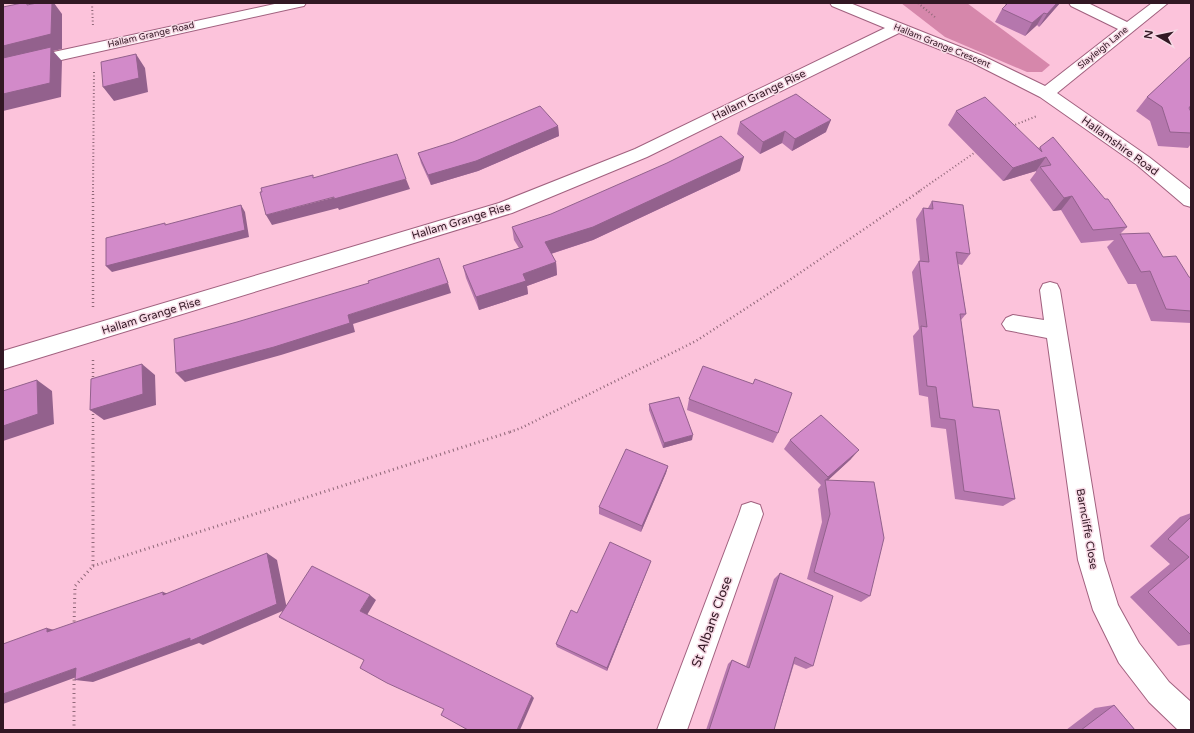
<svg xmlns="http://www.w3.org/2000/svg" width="1194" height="733" viewBox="0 0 1194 733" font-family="'Varela Round',sans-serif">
<rect width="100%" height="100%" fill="#fcc3db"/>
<path fill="#d687ab" d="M901 3H967L1050 65 1042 72H1027L945 37Z"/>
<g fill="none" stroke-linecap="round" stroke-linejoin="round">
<g stroke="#a1617f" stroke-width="2">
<path id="minor" d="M279 3H306L304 6 299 7 3 73V63Z
M830 3H850L983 56 1045 86 1118 29 1071 6 1069 3H1088L1127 22 1152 3H1168L1057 93 1149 157 1191 190V207L1184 205 1137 165 1040 97 971 62 899 33 647 157 512 213 3 369V351L499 203 635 149 885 28 832 6Z
M1050 282 1057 284 1060 290 1104 560 1118 605 1139 643 1169 682 1191 702V730H1178L1149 702 1119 663 1093 610 1078 560 1047 338 1006 330 1002 324 1006 318 1013 315 1044 320 1040 290 1043 284Z
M751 502 760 505 763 514 687 730H657L739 514 742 505Z"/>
</g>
<path stroke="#8f6778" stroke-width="2" stroke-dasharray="1 2.5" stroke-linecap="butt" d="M92 3 93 27
M918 3 936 18
M1012 126 1037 116
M93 192 94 70
M918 192 977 151"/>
<path stroke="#8f6778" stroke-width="2.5" stroke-dasharray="1 3" stroke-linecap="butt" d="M93 307V191
M93 360V381
M93 410V432
M510 432 521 428 696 341 791 279 920 191"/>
<path stroke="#8f6778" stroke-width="3" stroke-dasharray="1 3.5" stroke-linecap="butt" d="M93 566 513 431
M74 626 75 586 93 566V431
M74 675V730"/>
<use href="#minor" fill="#fff" fill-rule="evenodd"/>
</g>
<path fill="#b577ad" d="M1006 3H1060L1039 27 1037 25 1025 36 995 22 1002 9 1005 6Z
M1191 56V106L1189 108 1191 112V144L1188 148 1158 146 1150 121 1136 111 1147 97Z
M956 111 1039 148 1040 147 1127 227 1120 234 1163 257 1189 277 1191 278V323L1151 321 1136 284H1128L1107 247 1114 240 1081 243 1061 210 1053 211 1030 180 1036 172V171L1003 181 948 125Z
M740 122 826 132 792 151 782 143 760 154 737 134Z
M558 126 559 136 478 171 431 185 421 163 418 153Z
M740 171 593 240 551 254 556 262 557 275 527 286 528 294 479 310 466 278 463 266 519 248 514 240 512 227Z
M932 201 970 254 962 265 958 264 966 314 961 320 973 407 1015 499 1003 506 955 499 946 429 931 427 928 397 919 395 913 336 919 329 912 272 919 261H920L916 219 923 208H928Z
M689 399 778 433 773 443 687 410Z
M649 404 692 440 663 448 649 410Z
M790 440 851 459 828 480 870 596 861 602 807 579 822 522 818 489 821 485 784 449Z
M668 466 666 473 641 532 599 514V507Z
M1191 513V644L1178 646 1130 597 1170 564 1150 546 1180 517Z
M649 566 607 671 557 647 556 644 577 613Z
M780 573 813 666 806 669 794 664 774 730H706L728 664 732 660 746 666 774 579Z
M1114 705 1135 730H1066L1095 708Z"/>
<path fill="#93618d" d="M52 3H54L62 14V49L53 51 62 61 61 97 3 111V46Z
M1057 3H1060L1039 27 1047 14Z
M1044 13 1037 25 1025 36 1032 23Z
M136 54 145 68 148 92 114 101 103 87Z
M831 120 826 132 792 151 795 139Z
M558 126 559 136 478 171 431 185 428 175Z
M785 131 782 143 760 154 763 142Z
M744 157 740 171 593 240 547 255 545 242Z
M1046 157 1036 171 1003 181 1013 168Z
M406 179 410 189 339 210 338 208 272 225 266 215Z
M1072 196 1061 210 1053 211 1064 198Z
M241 205 245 212 249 237 112 272 106 266Z
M556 262 557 275 527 286 528 294 479 310 476 297 523 274Z
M448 283 451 293 353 324 355 332 281 355 185 382 176 373 348 315Z
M142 364 155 375 156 405 104 420 90 410Z
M37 380 52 391 54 424 3 441V426Z
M693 435 692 440 663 448 664 443Z
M859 450 851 459 825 483V481L828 477Z
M668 466 666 473 641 532 642 526Z
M267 553 277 560 287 609 203 645 199 643 93 682 75 680 190 638Z
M651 561 607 671V668Z
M163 592 177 597 163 595Z
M370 595 376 600 367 615 360 611Z
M47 628 65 633 47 632Z
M76 668 93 671 3 704V694Z
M532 696 534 698 520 730H517Z"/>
<path fill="#d28ac9" stroke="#93618d" d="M22 3H27V5L37 3H52L51 34 3 46V7Z
M1008 3H1057L1047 14 1044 13 1032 23 1002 9Z
M51 47 50 83 3 94V58Z
M136 54 139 78 103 87 101 62Z
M1191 56V105L1189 108 1191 112V133L1170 132 1162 107 1147 97Z
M796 94 831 120 795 139 785 131 763 142 740 122Z
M985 97 1042 152 1040 147 1053 137 1105 199H1108L1127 227 1093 230 1072 196 1064 198 1040 167 1051 165 1046 157 1013 168 956 111Z
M540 106 558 126 476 161 428 175 418 153 453 142Z
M721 136 744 157 593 227 545 242 556 262 523 274 526 281 476 297 463 266 523 247 512 227 551 214 667 163Z
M397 154 406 179 334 199V197L266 215 260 192H262L261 188 313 175V178Z
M932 201 963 205 970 254 956 252 966 314H960L973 407 999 410 1015 499 964 491 955 420 940 418 936 387 927 386 921 326 927 327 919 261 929 262 923 208 933 209Z
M241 205 245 230 106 266V238L165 223V225Z
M1149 233 1163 257 1176 256 1189 277 1191 278V311L1166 309 1150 271 1141 272 1120 234Z
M439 258 448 283 348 315 350 323 274 347 176 373 174 339 237 322 369 283 368 281Z
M142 364 143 394 90 410 91 379Z
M703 366 753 384 755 379 792 393 778 433 689 399Z
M37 380 38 414 3 426V391Z
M679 397 693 435 664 443 649 404Z
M821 415 859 450 828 477 790 440Z
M626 449 668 466 642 526 599 507Z
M825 480 874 482 884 538 870 596 814 572 830 514Z
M1191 517V635L1148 592 1189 557 1168 539Z
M610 542 651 561 607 668 556 644 571 610 577 613Z
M267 553 277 604 190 641V638L75 680 76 668 3 694V644L47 628V632L163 592V595Z
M312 566 370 595 360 611 532 696 517 730H468L441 715 444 709 387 683 360 668 364 660 279 617Z
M780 573 833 596 813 666 795 657 774 730H709L732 660 749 668Z
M1114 705 1135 730H1081Z"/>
<g text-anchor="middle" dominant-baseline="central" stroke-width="3" stroke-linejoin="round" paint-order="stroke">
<g font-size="9" fill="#321824" stroke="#f7d9e5">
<text transform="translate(151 35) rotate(-13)">Hallam Grange Road</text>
<text transform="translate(942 46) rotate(22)">Hallam Grange Crescent</text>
<text transform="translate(1103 48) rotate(-39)">Slayleigh Lane</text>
</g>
<g font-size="11" fill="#321824" stroke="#f7d9e5">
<text transform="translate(759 95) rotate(-26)">Hallam Grange Rise</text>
<text transform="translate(1120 146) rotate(36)">Hallamshire Road</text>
<text transform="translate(461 221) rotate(-17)">Hallam Grange Rise</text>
<text transform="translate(151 316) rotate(-17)">Hallam Grange Rise</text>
<text transform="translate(1087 529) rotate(80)">Barncliffe Close</text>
</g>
<g font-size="13" fill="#321824" stroke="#f7d9e5">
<text transform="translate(712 622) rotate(-70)">St Albans Close</text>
</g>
</g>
<rect width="1194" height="733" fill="none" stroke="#321824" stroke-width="8"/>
<g transform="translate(1158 36) rotate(279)" stroke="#f7d9e5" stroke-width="3" paint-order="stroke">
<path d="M0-3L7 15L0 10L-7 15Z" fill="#321824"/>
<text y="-6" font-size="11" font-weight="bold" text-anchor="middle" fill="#321824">N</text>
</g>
</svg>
